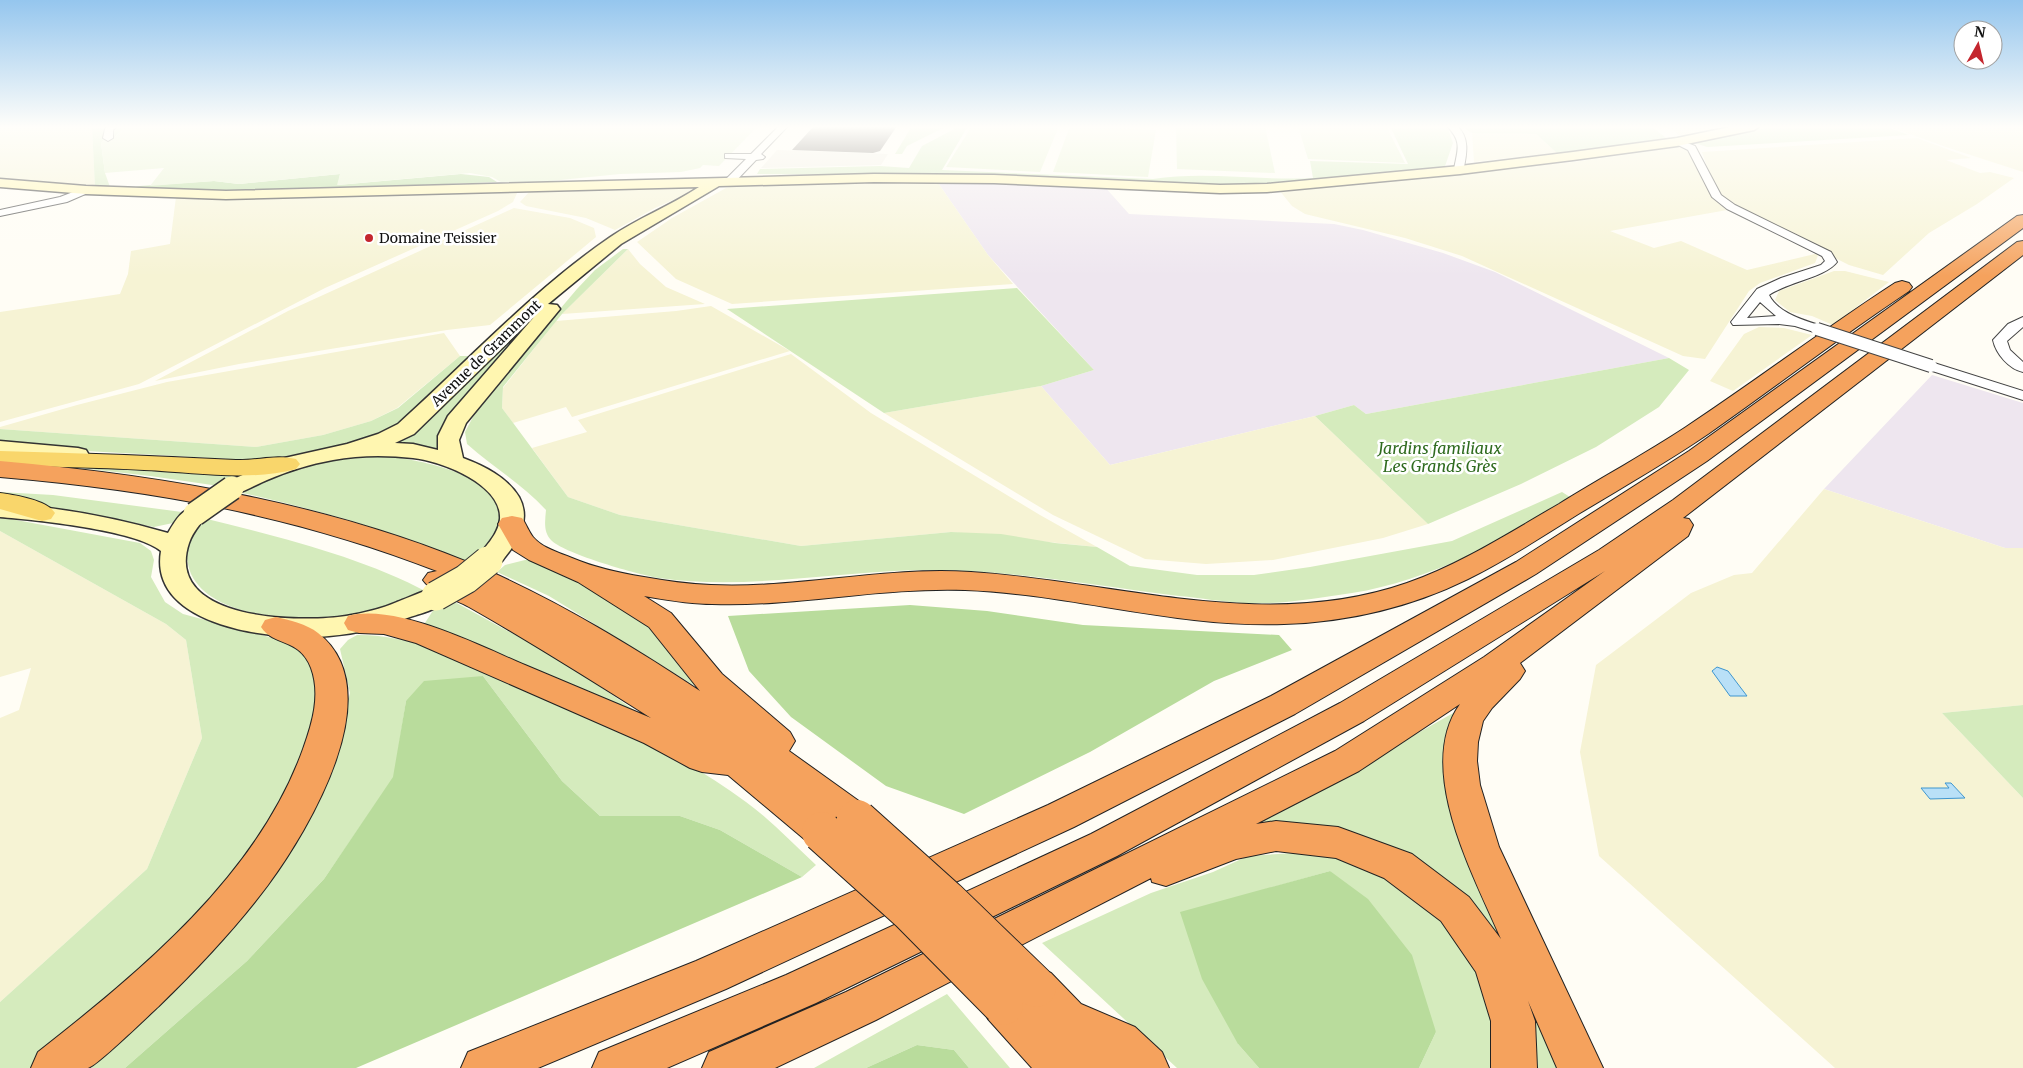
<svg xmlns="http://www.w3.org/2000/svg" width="2023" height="1068" viewBox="0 0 2023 1068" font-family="Merriweather,serif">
<rect width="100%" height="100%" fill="#fffdf5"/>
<path fill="#eee6ef" d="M936 180 1104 186 1129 214 1334 224 1363 230 1443 253 1495 272 1669 358 1366 414 1354 405 1315 416 1110 465 1041 386 1094 370 988 255Z
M1932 375 2023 403V548H2005L1824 489Z"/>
<path fill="#f6f3d4" d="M0 126H92L95 188 0 180Z
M1667 126H1737L1692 135H1679Z
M1887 126H2023V172L1949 148Z
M1472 133 1536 134 1557 153 1474 162Z
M1917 138 1971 158 1946 160 1980 173 1990 172 2014 178 1977 204 1929 233 1883 275 1849 265 1726 203 1710 176 1702 152Z
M1680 147 1691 152 1713 199 1727 210 1610 231 1654 248 1681 241 1747 270 1819 253 1815 263 1760 283 1749 291 1705 359 1683 356 1462 256 1405 238 1305 214 1292 206 1279 190 1573 162Z
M936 180 988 255 1013 284 732 304 676 279 637 242 672 218 726 188 739 185Z
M678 186 695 188V190L655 208 615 230 586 218 526 206 520 202 530 191Z
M518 191 513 202 498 211 325 288 139 384 0 422V312L120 294 128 274 131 251 170 244 176 197 238 198 358 195 356 196Z
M514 208 570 218 594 228 596 237 490 325 447 330 239 364 155 381 288 311Z
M628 249 640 264 666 287 705 304 562 314Z
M1834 271H1845L1889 282 1833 325 1812 316 1790 312 1775 300 1779 291Z
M711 306 790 351 572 417 566 407 513 423 502 408 503 388 556 321 676 311Z
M1759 327 1784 328 1812 335 1733 391 1710 381 1744 334Z
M444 333 460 356 397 408 371 421 323 435 256 447 0 429V427L77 405 167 382Z
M791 354 871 413 1040 515 1097 547 951 532 801 546 620 515 568 497 532 448 587 432 578 420Z
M1041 386 1110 465 1315 416 1428 524 1383 538 1273 560 1206 564 1145 559 1053 515 884 413Z
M1824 489 2005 548H2023V705L1942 713 2023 798V1068H1835L1599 856 1580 752 1596 665 1691 593 1734 575 1752 573Z
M0 531 166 624 186 640 202 738 147 869 0 1002V718L19 710 31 668 0 677Z"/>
<path fill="#d5ebbd" d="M92 126H125L115 137 106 138 101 143 105 173 110 187 95 188Z
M912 126H947L907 146 902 154H895Z
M960 126H968L942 170 1153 179C1205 171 1260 181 1313 178L1310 161 1408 164 1390 126H1439L1448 129 1453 143 1444 169 1240 187 872 175 757 174 760 169 880 166 909 168 922 146Z
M1461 126H1651L1670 141 1557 153 1536 134 1472 133Z
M1776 126H1884L1909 135 1707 147 1692 142Z
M623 249H628L562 314 503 387 502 408 568 497 620 515 801 546 951 532 1001 534 1055 543 1097 547 1130 566 1197 575H1254L1310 567 1452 541 1562 492 1570 497C1537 516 1500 541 1466 557 1430 573 1391 587 1352 593 1317 598 1280 605 1244 603 1223 602 1201 598 1179 596 1097 586 1013 570 931 570 840 570 749 591 659 578 639 575 566 554 552 541 543 533 545 521 546 510 522 484 493 467 467 444L465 432 474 415 521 355 577 289 595 270Z
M585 269 538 319 439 450 423 446 393 444 432 412Z
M1017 288 1094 370 1041 386 884 413 727 309Z
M460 356H473L391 430 365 439 312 452 264 460H247L86 451 0 443V429L256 447 323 435 371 421 398 408Z
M1669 358 1689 370 1659 407 1596 447 1521 484 1428 524 1315 416 1354 405 1366 414Z
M385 456C420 460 515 476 498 530 495 542 481 554 473 564 397 532 319 510 238 492 288 468 330 455 385 456Z
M55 465 235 472V478L219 486 150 476Z
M0 492 53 495 182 512 173 523 154 527 0 498Z
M0 517 140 543 151 551 154 560 151 577 165 602 183 614 273 638 299 647 312 669 318 692 315 720 275 821 214 903 63 1044 30 1068H0V1002L147 869 202 738 186 640 166 624 0 531Z
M203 518C279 537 359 556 429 593 402 603 374 613 345 617 301 621 213 620 191 574 187 564 185 551 188 540 190 533 199 525 203 518Z
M529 559 604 592 667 635 713 697 549 596 497 572 505 565Z
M453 601 561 660 643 716 423 626 434 609Z
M357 635C414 634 480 666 532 689 607 722 680 753 746 802 771 820 793 844 816 865L802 877 720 830 680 816H600L562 781 483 676 406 701 394 777 324 879 247 961 125 1068H91L132 1024 336 749 350 693 340 649 348 640Z
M2023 705V798L1942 713Z
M1455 712 1446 741 1568 1068H1528L1470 912 1273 828 1263 821Z
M1311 852 1351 861 1400 886 1442 913 1480 977 1497 1044 1491 1068H1419L1436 1032 1330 871 1266 889 1238 1044 1259 1068H1177L1042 943 1151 893 1213 872 1248 856Z
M947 994 1010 1068H969L954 1050 917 1045 866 1068H814Z"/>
<path fill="#b9dc9c" d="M340 174 338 185 461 174 489 177 497 182 214 193 124 190 140 186 214 181 239 184Z
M910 605 987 611 1083 625 1279 635 1292 650 1214 681 1090 752 964 814 886 786 791 717 749 671 728 616Z
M483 676 562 781 600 816H680L720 830 802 877 356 1068H125L247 961 324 879 393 777 406 701 424 681Z
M1330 871 1368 899 1412 955 1436 1032 1419 1068H1259L1238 1044 1202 979 1180 912Z
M917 1045 954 1050 969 1068H866Z"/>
<path fill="#e6f2cf" d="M125 126H758L719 166 703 165 700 168 681 172 620 174 540 182H501L492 177 470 173 337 185 340 174 239 184 214 181 150 186 164 168 105 173 101 143 106 138 115 137Z
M972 126H1059L1040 172 946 167Z
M1070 126 1156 130 1148 177 1053 172Z
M1176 126H1265L1275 173 1177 169Z
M1298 126H1386L1405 163 1308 159Z"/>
<path fill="#f1ede2" d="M777 150 888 154 881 165 761 168Z"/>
<path fill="#b9e0f7" stroke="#3f96cf" d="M1717 667 1728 671 1747 696H1730L1712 671Z
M1945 783H1951L1965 798 1930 799 1921 788H1949Z"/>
<path fill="#5a524d" d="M814 126H897L880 151 873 153 792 150Z"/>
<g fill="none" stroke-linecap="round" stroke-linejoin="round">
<g stroke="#444" stroke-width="2">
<path id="street" d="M107 126H117L113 130V138L108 141 103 138 105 129Z
M779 126H788L761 154 765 157 763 159 756 160 733 184H725V180L746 159 725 158V154H751Z
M1447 126H1457C1471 138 1466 157 1463 172H1457L1454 169C1458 148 1462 142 1447 126Z
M1677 139 1695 146 1721 195 1735 205 1831 252 1837 262C1826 277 1788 282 1769 295 1778 313 1803 320 1822 326L1824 329 1822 332 1817 333 1795 326 1779 324 1733 325 1731 322 1757 289 1781 278 1821 265 1825 261 1822 256 1727 209 1712 197 1688 150 1672 142ZM1760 302 1776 316 1747 318Z
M86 187 91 190 90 192 67 202 0 216V210L60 197Z
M2023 317V327L2007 341 2010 350 2023 362V372C2009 369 1996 354 1993 340L2008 324Z
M1931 362 2023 391V400L1926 369 1924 366 1926 363Z"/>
</g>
<g stroke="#333" stroke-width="3">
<path id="secondary" d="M1735 126H1760L1754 130 1677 146 1573 160 1460 174 1267 192 1220 193 994 183 874 182 719 186 621 244 548 304 557 305 560 309 466 423 459 440 463 458C484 466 507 477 519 497 531 519 519 540 505 557 503 560 500 564 497 566 492 570 485 568 479 567L475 561C484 547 498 536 500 519 502 484 441 461 413 458 387 455 359 455 333 460 310 464 288 471 267 480 255 485 244 492 232 495L224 493 220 488 224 483 280 459 347 444 378 434 398 424C468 361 532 291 609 238 638 218 670 206 699 187L226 199 86 194 0 187V179L86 186 226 191 874 174 994 175 1220 185 1267 184 1460 166 1573 152 1677 138ZM535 316 448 416 438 436V450L413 444 395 443 414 434Z
M0 441 78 448 86 450 89 455 86 460 78 462 0 455Z
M0 503C57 507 113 517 168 533 177 518 184 504 204 509L207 514C201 524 193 531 189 543 163 621 301 623 346 616 363 613 381 609 397 602 410 597 423 591 436 587L446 590 449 596C442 608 423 613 410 617 384 627 357 634 329 636 277 641 148 628 161 551 136 530 36 520 0 517Z"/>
</g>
<g stroke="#222" stroke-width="2">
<path id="primary" d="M0 451C79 453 157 456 236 460 256 461 276 454 296 459L300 464 296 469C247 482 194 472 144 470 96 467 48 467 0 465Z
M0 493C15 495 47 500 55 513L51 519 42 521 0 509Z"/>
</g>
<g stroke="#222" stroke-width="2">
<path id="highway" d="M2023 215V228L1707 461 1536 574 1295 714 1074 827 726 989 538 1068H461L468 1052 696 961 1048 805 1271 696 1516 562 1689 451 2017 216Z
M2023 241V255L1683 518 1689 519 1693 525 1688 536 1520 663 1525 671 1520 679 1492 708 1483 721 1478 742 1477 761 1480 785 1499 847 1603 1068H1557L1528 1001 1535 1021 1537 1068H1491V1021L1476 972 1441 921 1384 878 1336 858 1276 851 1236 859 1166 886 1152 882 1151 878 876 1020 775 1068H702L709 1052 846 992 1335 751 1484 657 1605 571 1364 721 1117 856 816 1003 667 1068H592L599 1052 786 975 1091 834 1340 703 1599 550 1673 500 2017 242ZM1460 704C1414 768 1474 876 1501 939L1469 897 1412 854 1338 827 1276 821 1256 824 1359 771Z
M1902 281 1909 283 1912 287 1909 291C1840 337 1775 387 1708 434 1667 462 1623 487 1580 513 1543 536 1507 560 1468 579 1411 607 1347 622 1284 624 1176 628 1072 594 965 590 880 587 797 607 712 604 689 604 667 600 644 596L671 613 722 674 790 732 795 741 789 751 870 809 876 820 870 831C856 835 850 835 837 826L841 832 835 843 822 847 809 843 728 775 702 772 690 768 644 743 416 643 384 634 359 633 348 630 344 623 348 616C396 603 480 646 525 665 567 683 609 700 651 718 591 680 531 642 469 607 455 599 432 593 423 580L428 573 437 571C293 515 153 490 0 477V461C167 476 335 504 489 571 563 604 633 647 700 691L649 627 578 582 529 560 513 550 498 524 502 518 512 516 522 518C526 524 529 532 533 537 542 548 560 553 572 558 596 568 619 573 644 577 666 581 688 584 711 585 798 589 884 566 971 572 1116 581 1264 633 1407 583 1461 564 1509 533 1559 504 1601 478 1645 454 1686 427 1757 380 1824 329 1895 283Z
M276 617C289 620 307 624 318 633 392 691 309 829 268 885 235 929 198 968 159 1006 149 1015 97 1066 88 1068 78 1068 44 1068 31 1068L38 1052C140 972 258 875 303 749 312 724 321 695 311 668 300 638 273 646 261 627L265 620Z
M1036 967 1051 973 1081 1004 1135 1027 1162 1052 1169 1068H1032L988 1019 981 1005 988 991 1003 985 1016 990 1015 987 1021 973Z"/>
</g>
<use href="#street" fill="#fff" fill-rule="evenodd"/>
<use href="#secondary" fill="#fff6b0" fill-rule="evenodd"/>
<use href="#primary" fill="#f9d66b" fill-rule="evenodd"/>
<use href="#highway" fill="#f5a25d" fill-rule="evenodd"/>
<g stroke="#444" stroke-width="14" stroke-linecap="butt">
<path id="street-bridge" d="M1817 329 1931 366"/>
</g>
<g stroke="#333" stroke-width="26" stroke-linecap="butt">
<path id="secondary-bridge-far1" d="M195 514 232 488"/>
</g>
<g stroke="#333" stroke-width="31" stroke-linecap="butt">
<path id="secondary-bridge" d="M436 596 466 579 488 561"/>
</g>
<g stroke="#222" stroke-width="42" stroke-linecap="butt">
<path id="highway-bridge" d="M857 820 946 900 1036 987
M822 832 911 912 1003 1005"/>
</g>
<use href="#street-bridge" stroke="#fff" stroke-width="12"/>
<use href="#secondary-bridge-far1" stroke="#fff6b0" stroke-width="23"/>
<use href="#secondary-bridge" stroke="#fff6b0" stroke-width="29"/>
<use href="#highway-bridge" stroke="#f5a25d" stroke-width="40"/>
</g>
<linearGradient id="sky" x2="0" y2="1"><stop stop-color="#95c6ee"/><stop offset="0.46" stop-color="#fffefa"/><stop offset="1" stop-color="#fffefa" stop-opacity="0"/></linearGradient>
<rect width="2023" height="276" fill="url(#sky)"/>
<circle fill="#c4262e" stroke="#fff" stroke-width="2" cx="369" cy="238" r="5"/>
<g text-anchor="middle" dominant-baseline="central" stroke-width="5" stroke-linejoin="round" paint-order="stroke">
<g font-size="14" fill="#111" stroke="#fff" text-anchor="start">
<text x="379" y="238">Domaine Teissier</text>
</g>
<g font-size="14" fill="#111" stroke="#fff">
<text transform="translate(486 353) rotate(-44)">Avenue de Grammont</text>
</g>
<g font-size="16" font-style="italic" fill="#2f6b1f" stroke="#fff">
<text x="1440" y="448">Jardins familiaux<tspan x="1440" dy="18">Les Grands Grès</tspan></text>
</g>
</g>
<g transform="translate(1978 45) rotate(8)"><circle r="24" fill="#ffffff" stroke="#a0a0a0"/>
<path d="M0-4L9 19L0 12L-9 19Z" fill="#c4262e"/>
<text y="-8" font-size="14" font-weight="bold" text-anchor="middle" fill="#111111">N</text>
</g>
</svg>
